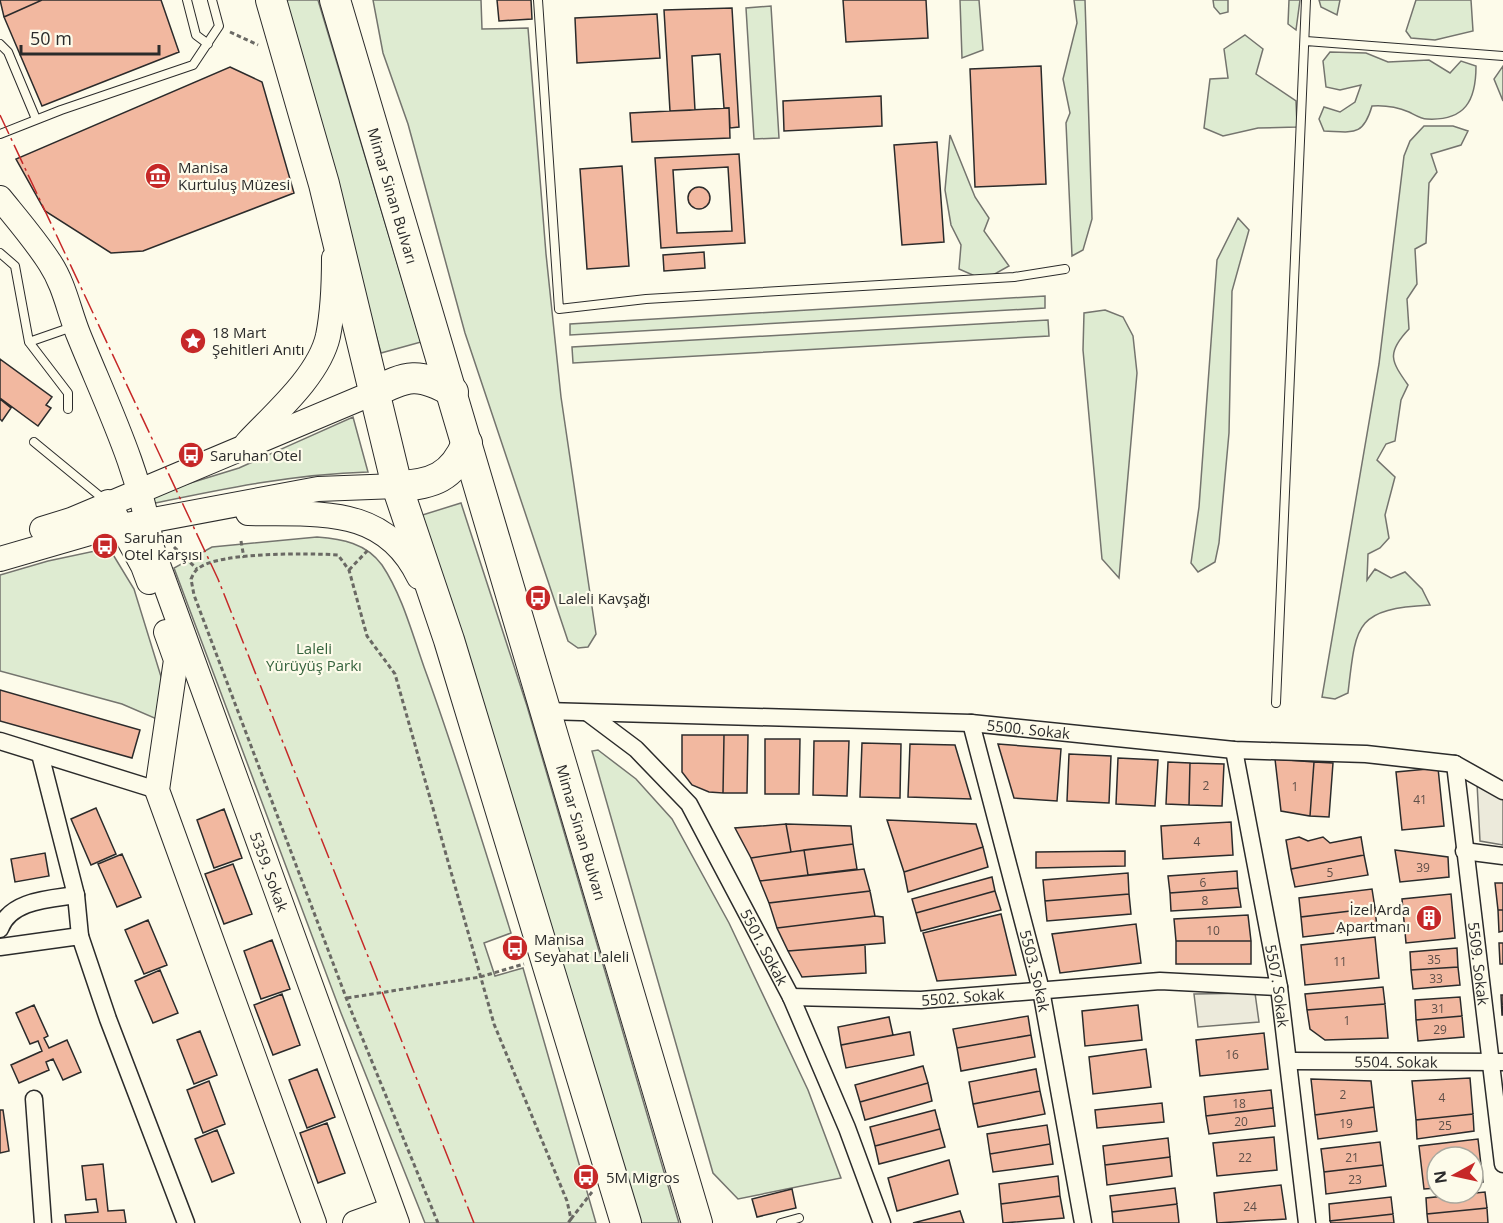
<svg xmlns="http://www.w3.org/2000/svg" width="1503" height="1223" viewBox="0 0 1503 1223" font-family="'Open Sans',sans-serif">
<rect width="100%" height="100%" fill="#fdfbea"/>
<path fill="#deebd1" stroke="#74746e" stroke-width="1.5" d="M282 0H318L421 342 381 353Z
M373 0H481L482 29 528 28 546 254 561 397 596 634 588 647 578 648 568 641 465 333 408 124 383 53Z
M960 0H979L983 50 962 58Z
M1074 0H1085L1092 219 1083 250 1072 256 1066 123 1070 113 1063 79 1077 23Z
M1213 0H1228V12L1220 14 1214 7Z
M1289 0H1300L1296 30 1288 24Z
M1319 0H1340L1337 15 1321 7Z
M1416 0H1471L1473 31 1435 40 1411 38 1406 31Z
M771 6 779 138 754 139 746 8Z
M1245 35 1263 49 1256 74 1296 101 1297 127 1258 128 1223 136 1204 128 1210 79 1228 78 1224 49Z
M1330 52 1366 53 1388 62 1429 60 1450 73 1461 61 1476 66C1476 101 1465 121 1427 119 1421 119 1415 115 1409 112 1397 107 1386 105 1372 106 1363 137 1353 132 1324 131L1319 119 1324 107 1340 112 1355 102 1361 85 1340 90 1326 87 1323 61Z
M1503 66V101L1494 79Z
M1424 126H1453L1468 131 1461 145 1431 154 1437 172 1429 183 1426 243 1415 249 1417 284 1407 299 1409 329C1386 353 1391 361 1408 385L1401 400 1395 441 1386 444 1377 460 1395 477 1385 515 1389 538 1380 548 1368 554 1367 580 1375 569 1391 578 1405 572 1422 589 1430 605C1355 609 1356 624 1348 693L1335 699 1322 697 1379 364 1404 156 1410 141Z
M950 135 975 197 989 218 984 231 1009 266 984 280 959 269 961 245 951 225 945 190Z
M1238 218 1249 230 1232 291 1229 433 1219 543 1215 562 1198 572 1191 563 1199 507 1217 260Z
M1045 296V308L570 335V324Z
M1105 310 1123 317 1133 336 1137 373 1119 578 1102 559 1083 350 1084 313Z
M1048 320 1049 336 573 363 572 347Z
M353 417 368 472C294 474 223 489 151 504L148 496 239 468Z
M461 503 527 706 679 1223H639L416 517Z
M317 537C342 539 366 543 382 565 402 595 412 633 424 667 456 754 483 844 511 933L484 943 495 976 523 968 596 1223H425L341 1013 174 568 212 547Z
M109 548 134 589 163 683 159 720 122 704 0 671V575L48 561Z
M598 750 636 779 672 819 729 923 808 1090 841 1178 738 1199 713 1173 592 751Z"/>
<path fill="#eceadb" stroke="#74746e" stroke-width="1.5" d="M1477 783 1503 796V845L1480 841Z
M1255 993 1259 1022 1198 1027 1194 994Z"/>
<path fill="#f2b8a0" stroke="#2b2b2b" stroke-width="1.5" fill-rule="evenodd" d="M0 0H42L4 17Z
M42 0H161L179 52 42 106 4 17Z
M497 0H531L532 19 499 21Z
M843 0H926L928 38 846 42Z
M732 8 739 127 730 128 729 108H724L720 54 692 56 695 110 670 111 664 10Z
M657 14 660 58 577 63 575 18Z
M1041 66 1046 184 975 187 970 69Z
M230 67 262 82 294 193 143 251 111 253 45 211 16 159Z
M881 96 882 126 784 131 783 101Z
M729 108 730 138 632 142 630 113Z
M937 142 944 242 902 245 894 145Z
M739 154 745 243 661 248 655 158ZM728 167 732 231 677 233 673 170Z
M622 166 629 266 587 269 580 169Z
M688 198a11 11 0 1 1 22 0a11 11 0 1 1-22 0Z
M704 252 705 268 664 271 663 255Z
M0 359 52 397 46 405 51 408 38 426 0 398Z
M0 399 11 408 2 421 0 419Z
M0 690 140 730 132 758 0 721Z
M682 735H724L723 793 709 792 692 785 682 772Z
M724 735H748L747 793H723Z
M765 739H800L799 794H765Z
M814 741H849L847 796 813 795Z
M862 743 901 744 900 798 860 797Z
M910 744 955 745 971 799 908 797Z
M998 744 1061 749 1057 801 1014 798Z
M1069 754 1111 756 1109 803 1067 801Z
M1118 758 1158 760 1155 806 1116 804Z
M1275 759 1314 762 1310 816 1281 811Z
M1168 762 1190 763 1189 805 1166 804Z
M1314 762 1333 763 1329 817 1310 816Z
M1190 763 1224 764 1222 806 1189 805Z
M1438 768 1444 826 1402 830 1396 772Z
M96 808 116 854 91 865 71 819Z
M224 809 242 858 214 868 197 820Z
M887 820 976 824 983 847 904 872Z
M1231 822 1233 855 1163 859 1161 826Z
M786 824 851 826 853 844 791 852Z
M786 824 791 852 751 858 735 828Z
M1299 837 1308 841 1323 837 1330 843 1361 837 1364 855 1291 869 1286 840Z
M853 844 857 869 808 875 804 850Z
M983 847 988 867 908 892 904 872Z
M804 850 808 875 760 881 751 858Z
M1395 850 1448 857 1449 877 1400 882Z
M1125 851V866L1036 868V852Z
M45 853 49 876 15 882 11 859Z
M122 854 141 897 117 907 98 864Z
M1364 855 1368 875 1295 887 1291 869Z
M233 864 252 914 224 924 205 874Z
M864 869 870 891 769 903 760 881Z
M1237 871 1238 888 1170 893 1168 876Z
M1128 873 1129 894 1045 901 1043 880Z
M992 877 995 891 916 913 912 899Z
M1495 883H1503V910H1498Z
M1238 888 1241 907 1171 911 1170 893Z
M1372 889 1375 908 1301 917 1299 898Z
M870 891 875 916 777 928 769 903Z
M995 891 1001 910 921 931 916 913Z
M1129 894 1131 914 1047 921 1045 901Z
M1451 894 1455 938 1406 943 1402 899Z
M1375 908 1377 928 1303 937 1301 917Z
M1498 910H1503V931L1499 932Z
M1001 914 1016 975 937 981 923 933Z
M1248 915 1251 941H1176L1174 919Z
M875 916 883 917 885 943 788 951 777 928Z
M148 920 167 965 144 974 125 930Z
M1136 924 1141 963 1060 973 1052 934Z
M1375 937 1379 978 1305 985 1301 945Z
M272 940 290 989 261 999 244 951Z
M1176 941H1251V964H1176Z
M1499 943H1503V964H1500Z
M865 945 866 973 802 977 788 951Z
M1457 948 1458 967 1411 970 1410 952Z
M1458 967 1460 985 1413 989 1411 970Z
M160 970 178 1013 153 1023 135 981Z
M1383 987 1385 1004 1307 1010 1305 994Z
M282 994 300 1045 273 1055 254 1005Z
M1501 995H1503V1015H1502Z
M1460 997 1462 1016 1416 1020 1415 1000Z
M1385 1004 1388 1038 1325 1040 1310 1029 1307 1010Z
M34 1005 48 1036 44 1038 49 1048 67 1040 81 1072 63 1080 53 1059 46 1062 49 1070 19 1083 11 1065 42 1051 38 1041 30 1044 16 1013Z
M1138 1005 1142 1040 1085 1046 1082 1011Z
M1028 1016 1031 1035 957 1048 953 1029Z
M1462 1016 1464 1037 1418 1041 1416 1020Z
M889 1017 893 1035 841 1045 838 1027Z
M200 1031 217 1075 194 1084 177 1040Z
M910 1032 914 1055 846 1068 841 1045Z
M1264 1033 1268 1069 1200 1076 1196 1040Z
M1031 1035 1035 1057 961 1071 957 1048Z
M1146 1049 1151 1087 1093 1094 1089 1057Z
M923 1066 928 1083 860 1102 855 1085Z
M317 1069 335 1117 307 1128 289 1080Z
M1036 1069 1040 1091 973 1104 969 1082Z
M1470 1078 1473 1114 1416 1120 1412 1081Z
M1311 1079 1371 1081 1374 1107 1315 1115Z
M209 1081 225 1124 203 1133 187 1090Z
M928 1083 932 1101 865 1120 860 1102Z
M1271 1090 1273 1108 1206 1116 1204 1097Z
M1040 1091 1045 1114 978 1127 973 1104Z
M1162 1103 1164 1122 1097 1128 1095 1110Z
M1374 1107 1377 1131 1318 1139 1315 1115Z
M1273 1108 1275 1126 1209 1134 1206 1116Z
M0 1110H3L9 1151 0 1153Z
M935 1110 940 1129 875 1146 870 1127Z
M1473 1114 1474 1131 1417 1139 1416 1120Z
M327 1123 345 1173 318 1183 300 1133Z
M1047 1125 1050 1144 990 1154 987 1134Z
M940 1129 945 1147 879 1164 875 1146Z
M217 1130 234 1173 212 1182 195 1139Z
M1274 1137 1277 1170 1217 1176 1213 1143Z
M1168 1138 1170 1157 1105 1165 1103 1146Z
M1478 1139 1483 1182 1473 1183V1157H1437V1188L1424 1189 1419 1146Z
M1380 1142 1383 1165 1324 1172 1321 1149Z
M1050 1144 1053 1164 993 1172 990 1154Z
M1170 1157 1172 1176 1107 1185 1105 1165Z
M949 1160 958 1194 897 1211 888 1178Z
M103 1164 108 1211 124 1210 126 1223H66L65 1215 98 1212 96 1199 86 1200 82 1166Z
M1383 1165 1386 1186 1326 1194 1324 1172Z
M1058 1176 1060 1196 1001 1204 999 1184Z
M1281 1185 1286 1219 1217 1223 1214 1193Z
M1175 1188 1177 1204 1112 1212 1110 1196Z
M792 1189 796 1208 757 1217 752 1199Z
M1485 1192 1487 1208 1427 1214 1426 1198Z
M1060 1196 1064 1218 1003 1223 1001 1204Z
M1391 1197 1393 1214 1330 1221 1329 1204Z
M1177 1204 1179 1223H1113L1112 1212Z
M1487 1208 1488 1223H1428L1427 1214Z
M960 1211 964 1223H913Z
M1393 1214 1394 1223H1331L1330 1221Z"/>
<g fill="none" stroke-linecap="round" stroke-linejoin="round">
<g stroke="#2b2b2b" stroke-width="10">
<path id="lane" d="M187 0 196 35 208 44
M538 0 559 309 646 299 1014 277 1065 269
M1306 41 1503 56
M0 44 8 52 36 119
M0 134 61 110 193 65 219 26 212 0
M0 253 15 266 29 342 68 393V409
M29 342 75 326
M34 442 107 502
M1276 703 1306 0
M781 1223 799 1218"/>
</g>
<g stroke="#2b2b2b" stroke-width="19">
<g id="street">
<path id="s1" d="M546 711 971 723 1234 750 1366 754 1455 764 1503 791"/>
<path id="s2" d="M588 713 636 749 689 804 791 997 847 1128 882 1223"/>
<path id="s3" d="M971 723 1041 990 1083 1223"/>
<path d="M0 741 157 790"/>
<path id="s4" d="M1234 750 1279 987 1307 1223"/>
<path d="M40 754 76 895 80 936"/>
<path id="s5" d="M1455 764 1503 1164"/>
<path d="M1464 851 1503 856"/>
<path d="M0 929C10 900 50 899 76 895"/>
<path d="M0 947 80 936 108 1019 186 1223"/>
<path id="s6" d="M791 997 921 1000 1160 981 1279 987"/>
<path id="s7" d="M1290 1061 1503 1062"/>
<path d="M34 1099 43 1223"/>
</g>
</g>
<g stroke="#2b2b2b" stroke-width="26">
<g id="secondary">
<path id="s8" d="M0 198C17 219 36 241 50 263 65 286 69 312 79 336 107 405 141 473 152 548L397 1223"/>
<path d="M247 443C274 414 319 376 328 336 333 311 334 284 334 258"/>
<path d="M108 502 143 566 149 582"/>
<path d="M248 513C317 515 384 504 419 577"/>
<path d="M42 529 71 520 373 393"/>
<path d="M0 559 100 530 318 489 397 486"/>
<path d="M166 632 176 660 157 790 314 1223"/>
<path d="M355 1223 391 1210"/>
</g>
</g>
<g stroke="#2b2b2b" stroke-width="32">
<g id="highway">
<path d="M271 0 324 184 397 486 449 640 626 1223"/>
<path id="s9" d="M335 0 697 1223"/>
<path d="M373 393C407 375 419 372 453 392"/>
<path d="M397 486C432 485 453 477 467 443"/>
</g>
</g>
<path stroke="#6a6964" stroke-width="3" stroke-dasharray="4.5 3" stroke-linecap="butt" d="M230 32 258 45
M241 541 244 558
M174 547 197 569
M349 570 368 550
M347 998 480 977 524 964
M571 1219 592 1192
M438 1223 350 1008 194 595 191 579C193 575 195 570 199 568 219 552 310 553 338 555L349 570 367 636 395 674 494 1024 567 1201 571 1219 568 1223"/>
<use href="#lane" stroke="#fdfbea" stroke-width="8"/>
<use href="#street" stroke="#fdfbea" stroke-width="16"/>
<use href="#secondary" stroke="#fdfbea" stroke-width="24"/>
<use href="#highway" stroke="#fdfbea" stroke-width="30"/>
<path stroke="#c62828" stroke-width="1.5" stroke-dasharray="21 4.5 3 4.5" stroke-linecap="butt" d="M0 115 218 579 474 1223"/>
</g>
<defs>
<g id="museum-disc" transform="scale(1.35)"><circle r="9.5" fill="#c62828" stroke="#fdfbea"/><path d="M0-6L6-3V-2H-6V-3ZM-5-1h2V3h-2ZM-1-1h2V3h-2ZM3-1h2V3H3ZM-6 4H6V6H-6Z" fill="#fff"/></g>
<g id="sight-disc" transform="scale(1.35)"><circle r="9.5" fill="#c62828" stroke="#fdfbea"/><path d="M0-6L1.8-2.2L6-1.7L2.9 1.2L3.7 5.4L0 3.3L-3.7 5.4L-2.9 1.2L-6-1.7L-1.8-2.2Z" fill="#fff"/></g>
<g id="bus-disc" transform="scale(1.35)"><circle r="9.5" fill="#c62828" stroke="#fdfbea"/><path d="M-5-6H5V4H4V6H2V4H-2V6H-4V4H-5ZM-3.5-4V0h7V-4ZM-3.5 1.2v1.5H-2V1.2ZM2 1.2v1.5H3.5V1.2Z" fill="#fff"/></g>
<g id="building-disc" transform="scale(1.35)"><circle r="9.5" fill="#c62828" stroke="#fdfbea"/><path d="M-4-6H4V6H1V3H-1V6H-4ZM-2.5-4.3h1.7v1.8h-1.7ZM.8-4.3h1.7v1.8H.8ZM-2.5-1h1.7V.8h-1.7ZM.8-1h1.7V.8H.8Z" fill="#fff"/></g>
</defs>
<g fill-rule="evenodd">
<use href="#museum-disc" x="158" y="176"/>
<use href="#sight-disc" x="193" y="341"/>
<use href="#bus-disc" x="191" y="455"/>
<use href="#bus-disc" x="105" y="546"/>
<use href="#bus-disc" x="538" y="598"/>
<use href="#building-disc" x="1429" y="918"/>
<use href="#bus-disc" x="515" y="948"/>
<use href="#bus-disc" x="586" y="1177"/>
</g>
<g text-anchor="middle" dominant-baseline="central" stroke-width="4.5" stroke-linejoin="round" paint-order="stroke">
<g font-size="12" fill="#5d4e48">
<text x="1206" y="785">2</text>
<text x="1295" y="786">1</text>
<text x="1420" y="799">41</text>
<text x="1197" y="841">4</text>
<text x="1423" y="867">39</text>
<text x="1330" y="872">5</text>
<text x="1203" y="882">6</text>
<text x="1205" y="900">8</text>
<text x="1213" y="930">10</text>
<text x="1434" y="959">35</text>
<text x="1340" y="961">11</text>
<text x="1436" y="978">33</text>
<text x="1438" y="1008">31</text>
<text x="1347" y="1020">1</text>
<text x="1440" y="1029">29</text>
<text x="1232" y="1054">16</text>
<text x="1343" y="1094">2</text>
<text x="1442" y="1097">4</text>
<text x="1239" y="1103">18</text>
<text x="1241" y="1121">20</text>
<text x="1346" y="1123">19</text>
<text x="1445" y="1125">25</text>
<text x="1245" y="1157">22</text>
<text x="1352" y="1157">21</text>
<text x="1355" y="1179">23</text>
<text x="1250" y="1206">24</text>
</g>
<g font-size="15" fill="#2b2b2b" stroke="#fdfbea" text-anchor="start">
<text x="178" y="167">Manisa<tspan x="178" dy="17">Kurtuluş Müzesi</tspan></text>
<text x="212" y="332">18 Mart<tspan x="212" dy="17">Şehitleri Anıtı</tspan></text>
<text x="210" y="455">Saruhan Otel</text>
<text x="124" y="537">Saruhan<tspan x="124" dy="17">Otel Karşısı</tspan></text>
<text x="558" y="598">Laleli Kavşağı</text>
<text x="1410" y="909" text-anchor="end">İzel Arda<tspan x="1410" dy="17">Apartmanı</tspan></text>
<text x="534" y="939">Manisa<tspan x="534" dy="17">Seyahat Laleli</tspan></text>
<text x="606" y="1177">5M Migros</text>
</g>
<g font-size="15" fill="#2b2b2b" stroke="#fdfbea">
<text stroke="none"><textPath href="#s9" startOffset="204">Mimar Sinan Bulvarı</textPath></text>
<text stroke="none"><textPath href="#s1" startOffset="483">5500. Sokak</textPath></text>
<text stroke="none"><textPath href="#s9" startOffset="868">Mimar Sinan Bulvarı</textPath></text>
<text stroke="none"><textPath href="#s8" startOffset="730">5359. Sokak</textPath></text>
<text stroke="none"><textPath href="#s2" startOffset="298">5501. Sokak</textPath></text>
<text stroke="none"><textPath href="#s5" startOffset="201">5509. Sokak</textPath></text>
<text stroke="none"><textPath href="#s3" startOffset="256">5503. Sokak</textPath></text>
<text stroke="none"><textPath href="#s4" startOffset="240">5507. Sokak</textPath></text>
<text stroke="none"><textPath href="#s6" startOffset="172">5502. Sokak</textPath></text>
<text stroke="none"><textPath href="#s7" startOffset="106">5504. Sokak</textPath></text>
</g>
<g font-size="15" fill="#34623c" stroke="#fdfbea">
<text x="314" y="648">Laleli<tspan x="314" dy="17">Yürüyüş Parkı</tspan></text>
</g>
</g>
<g transform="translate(1455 1175) rotate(262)"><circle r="28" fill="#fdfbea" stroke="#a9a89e" stroke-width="1.5"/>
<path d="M0-4.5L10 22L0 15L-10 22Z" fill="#c62828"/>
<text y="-9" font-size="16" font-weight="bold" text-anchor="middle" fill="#2b2b2b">N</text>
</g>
<path d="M21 45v9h138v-9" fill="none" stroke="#2b2b2b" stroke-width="3"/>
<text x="30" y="45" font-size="18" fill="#2b2b2b" stroke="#fdfbea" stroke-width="4.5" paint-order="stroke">50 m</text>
</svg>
